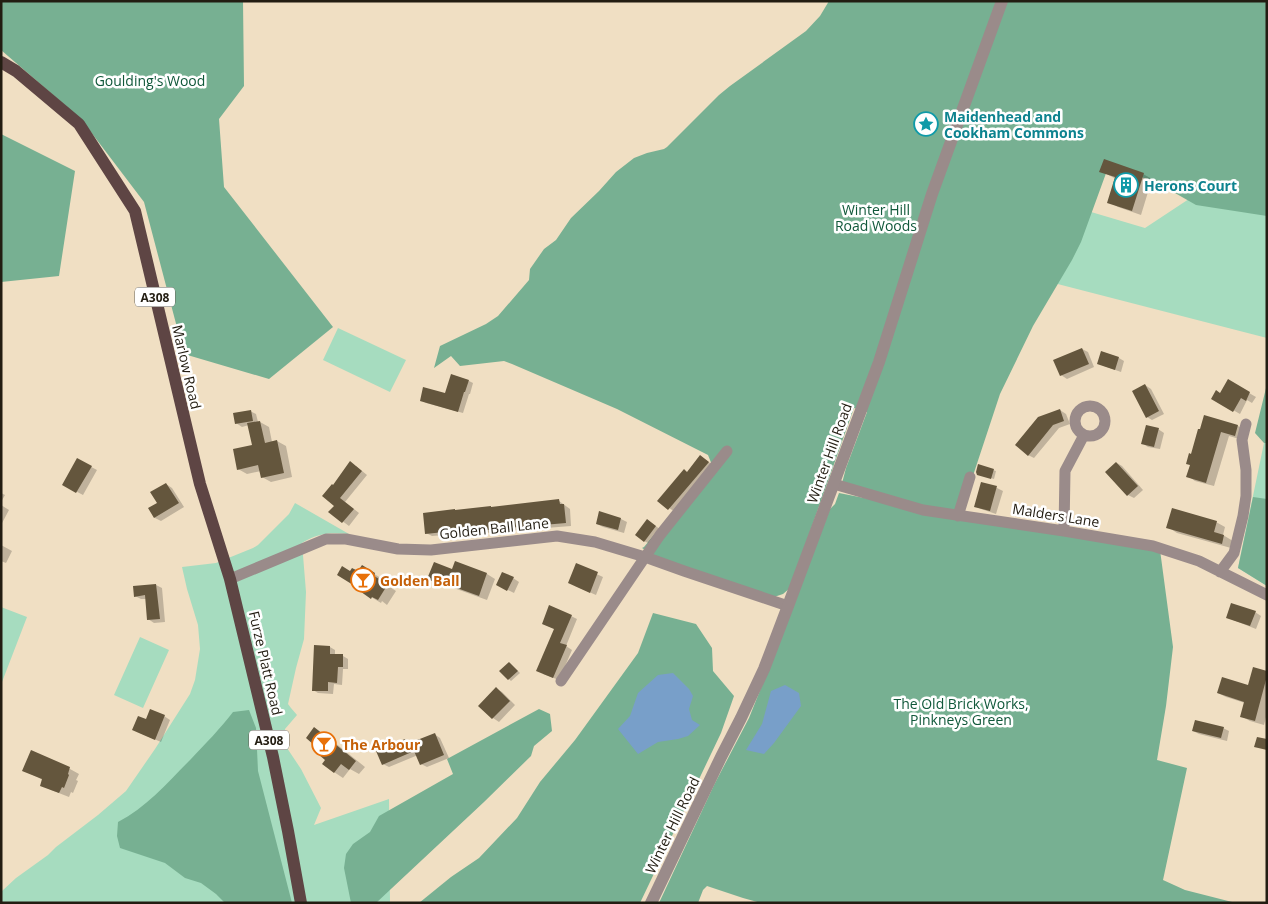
<svg xmlns="http://www.w3.org/2000/svg" width="1268" height="904" viewBox="0 0 1268 904" font-family="'Open Sans',sans-serif">
<rect width="100%" height="100%" fill="#f0dfc3"/>
<path fill="#a6dcbf" d="M1192 197 1267 213V338L1046 281 1081 209 1145 228Z
M338 328 406 360 390 392 323 360Z
M1264 443H1267V586L1238 568Z
M295 503 349 534C331 532 317 533 302 543L306 592 304 639 296 668 288 704 291 708 297 715 285 729 283 742 301 769 321 808 314 825 389 799 390 903H1L2 891 16 878 48 855 56 847 98 815 126 791 155 749 190 694 195 680 200 649 198 625 187 589 182 567 216 563 253 548 258 545 289 514Z
M1 607 27 617 2 682 1 681Z
M140 637 169 650 143 708 114 695Z"/>
<path fill="#77b092" d="M1 1H243L244 86 219 119 224 187 333 327 269 379 184 354 144 202 81 119 1 50Z
M829 1H1267V216L1196 205 1168 189V187L1109 165 1081 242 1072 260 1033 326 1000 394 960 515 840 491 846 468 867 412 854 408 790 588 783 594 774 597 659 558 642 548 644 547 712 465 708 455 617 409 512 364 504 361 460 366 451 356 434 368 440 346 486 324 498 316 529 280 530 269 544 249 556 240 571 218 599 191 616 172 634 158 647 153 664 149 667 147 719 95 730 86 806 31 820 16Z
M1 134 75 171 59 276 1 282Z
M1267 384V443H1264L1255 433Z
M839 493 960 517 1160 550 1173 647 1166 706 1157 760 1187 768 1163 880 1185 890 1236 903H761L743 898 707 886 703 890 698 903H659L714 785 749 718 765 678 830 509 835 504Z
M1253 497 1267 499V586L1238 568Z
M653 613 696 624 712 648 713 671 734 696 721 733 640 903H419L451 877 479 858 517 818 540 782 575 740 638 653Z
M539 709 550 714 552 731 534 746 531 756 484 802 376 903H351L344 868 346 854 353 844 370 832 379 816 453 774 447 759Z
M249 710 256 728 258 771 292 903H225L216 894 201 883 185 878 165 863 120 848 117 836 118 822C147 807 168 782 191 759 206 743 220 729 233 712Z"/>
<path fill="#789fc9" d="M673 673 689 689 693 696 689 709 692 720 700 725 688 736 678 739 658 742 638 754 618 729 630 716 638 693 658 675Z
M785 685 799 693 801 706 774 743 764 754 746 750 762 724 771 691Z"/>
<path fill="#0003" d="M1101 171 1143 174 1152 179 1141 215 1118 207 1109 202 1116 179Z
M1082 349 1088 352 1094 367 1067 379 1061 375Z
M1119 358 1124 361 1121 372 1104 366 1099 363Z
M469 381 473 383 470 394H469L463 413 426 403 421 400 445 395Z
M1228 381 1256 397 1252 403 1247 400 1240 414 1212 398 1221 394Z
M1145 385 1151 389 1164 414 1152 420 1147 417Z
M1060 410 1066 414 1070 424 1059 428 1034 458 1028 455Z
M250 411 256 414 258 422H260L269 427 272 442 277 441 286 446 292 477 271 482 262 477 261 471 247 474 238 469 253 446 249 425 242 427 236 423Z
M1238 426 1245 430 1243 440 1229 436 1214 486 1195 481 1188 476 1191 465V455L1201 431Z
M1158 429 1164 433 1160 449 1148 447 1142 443Z
M78 460 97 470 83 495 64 485Z
M706 460 714 466 675 512 659 501 688 473Z
M1117 463 1122 466 1143 490 1134 498 1128 495Z
M356 466 367 475 345 502 359 513 349 526 330 512 335 506Z
M979 466 996 471 994 479 981 475Z
M982 483 997 488 1003 491 996 514 981 509 975 506Z
M166 484 172 488 184 507 161 521 155 518 150 509 159 503Z
M1 493 5 495 1 502Z
M559 501 570 509 571 526 471 534 468 533 432 536 426 533Z
M1 505 9 510 1 525Z
M621 519 627 522 624 533 603 527 597 524Z
M1216 522 1225 527 1223 535 1233 541 1231 548 1177 533 1168 527Z
M653 524 661 530 650 544 644 541Z
M1 545 12 551 6 563 1 561Z
M577 565 603 577 596 595 575 586Z
M363 567 384 580 382 582 396 591 387 605 382 601 381 603 358 589 359 588 351 573H359Z
M453 570 487 574 495 579 487 600 451 587V588L437 583Z
M513 578 519 582 514 593 504 588Z
M156 585 162 588 165 622 154 623 148 619 146 599H141L135 596Z
M1255 612 1261 616 1256 629 1233 620Z
M571 616 577 619 566 646 572 650 559 680 543 674 555 629 543 624Z
M330 647 335 650V655L343 656 348 659V669H343L342 685 334 684 333 694 318 693 313 690Z
M510 663 520 673 511 681 501 671Z
M1267 672V713L1264 725 1250 721 1241 716 1245 703 1226 697 1218 693 1249 687Z
M497 689 502 692 515 705 499 722 493 718 480 706Z
M164 716 170 720 161 742 140 733 146 720Z
M315 728 324 734 365 767 359 774 350 769 343 778 334 772 326 760Z
M1223 728 1229 731 1227 741 1199 734 1193 731Z
M434 734 440 738 449 758 427 767 421 764 418 755 389 767 383 764 405 740 411 744Z
M32 752 70 769 79 774 76 780 78 781 73 793 71 792 69 797 51 790 42 785 43 780 23 770Z"/>
<path fill="#64563d" d="M1104 159 1144 173 1132 211 1107 203 1115 177 1099 172Z
M1082 348 1089 364 1060 376 1053 360Z
M1101 351 1119 357 1115 370 1097 364Z
M451 374 469 380 465 392H464L458 412 420 401 423 387 445 393Z
M1228 379 1250 392 1246 401 1241 398 1233 412 1211 399 1216 390 1220 393Z
M1145 384 1159 411 1146 418 1132 391Z
M1060 409 1064 421 1053 425 1028 456 1015 445 1038 417Z
M251 410 253 421 235 424 233 413Z
M1204 415 1238 425 1235 436 1221 432 1206 483 1186 477 1190 465 1186 464 1189 453 1191 454 1198 429H1200Z
M260 421 265 443 277 440 284 473 261 478 258 465 237 470 233 449 252 445 247 423Z
M1146 425 1159 428 1154 447 1141 444Z
M700 455 709 462 668 510 657 501 684 469 687 472Z
M77 458 92 466 76 493 62 485Z
M350 461 362 471 340 498 354 509 342 523 328 512 334 506 322 496 332 484 333 485Z
M1116 462 1138 486 1127 496 1105 472Z
M978 464 994 469 991 479 977 475 976 472Z
M981 482 997 486 990 511 974 507Z
M166 483 179 503 154 518 148 508 157 503 150 492Z
M559 499 560 504H564L566 523 464 532V530L425 534 423 513 455 509V510L491 506V507Z
M1172 508 1217 521 1214 532 1224 535 1222 544 1166 528Z
M599 511 621 518 618 530 596 524Z
M647 519 656 526 644 542 635 535Z
M455 561 487 573 479 596 443 583 442 585 427 579 434 562 452 569Z
M576 563 598 572 590 593 568 583Z
M362 565 375 573 374 576 388 584 378 600 372 597 371 599 357 589 358 588 337 575 342 566 350 571 352 568 358 571Z
M502 572 514 577 507 591 496 585Z
M156 584 160 619 147 620 145 595 134 597 133 586Z
M1231 603 1256 611 1250 626 1226 618Z
M549 605 572 615 560 643 567 645 553 678 536 671 554 629 542 624Z
M314 645 330 646V654H343V667H338L337 683 328 682V691H312Z
M509 662 518 671 508 680 499 671Z
M1253 667 1267 671V676L1255 721 1240 717 1244 702 1217 693 1222 677 1248 685Z
M496 687 510 701 492 719 478 706Z
M150 709 165 715 155 740 132 730 138 716 146 719Z
M1195 720 1224 727 1221 738 1192 731Z
M314 727 356 761 349 770 341 764 334 773 322 764 325 760 318 754 321 751 306 738Z
M435 733 444 755 420 765 414 751 382 765 376 751 405 739 407 744Z
M1257 737 1267 739V750L1254 747Z
M31 750 70 767 68 774 69 775 64 788 62 787 59 793 40 786 42 779 22 771Z"/>
<g fill="none" stroke-linecap="round" stroke-linejoin="round">
<path stroke="#9a8b8a" stroke-width="11" d="M1075 421a15 15 0 1 1 30 0a15 15 0 1 1-30 0Z
M834 484 923 510 1064 531 1153 546 1199 561 1267 595
M958 516 970 477
M1064 531 1065 471 1084 435
M1220 572 1234 553 1243 516 1246 496V470L1242 440 1246 424
M230 579 326 539H346L398 549 431 550 557 536 595 542 645 557 684 571 788 606
M561 681 660 535 727 451"/>
<path stroke="#9a8b8a" stroke-width="12" d="M651 903 721 757 741 718 764 669 788 606 879 362 932 194 1002 1"/>
<path stroke="#5e4544" stroke-width="12" d="M1 62 16 71 79 124 135 211 200 484 230 579 273 757 288 831 301 903"/>
</g>
<defs>
<g id="sight-ring" transform="scale(1.25)"><circle r="9.5" fill="#fff" stroke="#0f9aa8" stroke-width="1.5"/><path d="M0-6L1.8-2.2L6-1.7L2.9 1.2L3.7 5.4L0 3.3L-3.7 5.4L-2.9 1.2L-6-1.7L-1.8-2.2Z" fill="#0f9aa8"/></g>
<g id="building-ring" transform="scale(1.25)"><circle r="9.5" fill="#fff" stroke="#0f9aa8" stroke-width="1.5"/><path d="M-4-6H4V6H1V3H-1V6H-4ZM-2.5-4.3h1.7v1.8h-1.7ZM.8-4.3h1.7v1.8H.8ZM-2.5-1h1.7V.8h-1.7ZM.8-1h1.7V.8H.8Z" fill="#0f9aa8"/></g>
<g id="bar-ring" transform="scale(1.25)"><circle r="9.5" fill="#fff" stroke="#e8710a" stroke-width="1.5"/><path d="M-6-5H6L.8 .8V4.5H3.5V6h-7V4.5H-.8V.8Z" fill="#e8710a"/></g>
</defs>
<g fill-rule="evenodd">
<use href="#sight-ring" x="926" y="124"/>
<use href="#building-ring" x="1126" y="185"/>
<use href="#bar-ring" x="363" y="580"/>
<use href="#bar-ring" x="324" y="744"/>
</g>
<g text-anchor="middle" dominant-baseline="central" stroke-width="5" stroke-linejoin="round" paint-order="stroke">
<g fill="#fff" stroke="#656159" stroke-width="1">
<rect x="135" y="287.5" width="40" height="19" rx="4"/>
<rect x="249" y="730.5" width="40" height="19" rx="4"/>
</g>
<g font-size="12" font-weight="bold" fill="#231d12">
<text x="155" y="297">A308</text>
<text x="269" y="740">A308</text>
</g>
<g font-size="14" fill="#10583a" stroke="#fff">
<text x="150" y="80">Goulding's Wood</text>
<text x="876" y="209">Winter Hill<tspan x="876" dy="16">Road Woods</tspan></text>
<text x="961" y="703">The Old Brick Works,<tspan x="961" dy="16">Pinkneys Green</tspan></text>
</g>
<g font-size="14" font-weight="bold" fill="#0d838f" stroke="#fff" text-anchor="start">
<text x="944" y="116">Maidenhead and<tspan x="944" dy="16">Cookham Commons</tspan></text>
<text x="1144" y="185">Herons Court</text>
</g>
<g font-size="14" fill="#231d12" stroke="#fff">
<text transform="translate(187 367) rotate(77)">Marlow Road</text>
<text transform="translate(829 453) rotate(-70)">Winter Hill Road</text>
<text transform="translate(1056 515) rotate(9)">Malders Lane</text>
<text transform="translate(494 528) rotate(-6)">Golden Ball Lane</text>
<text transform="translate(266 663) rotate(77)">Furze Platt Road</text>
<text transform="translate(672 825) rotate(-64)">Winter Hill Road</text>
</g>
<g font-size="14" font-weight="bold" fill="#c56008" stroke="#fff" text-anchor="start">
<text x="380" y="580">Golden Ball</text>
<text x="342" y="744">The Arbour</text>
</g>
</g>
<rect width="1268" height="904" fill="none" stroke="#231d12" stroke-width="5"/>
</svg>
